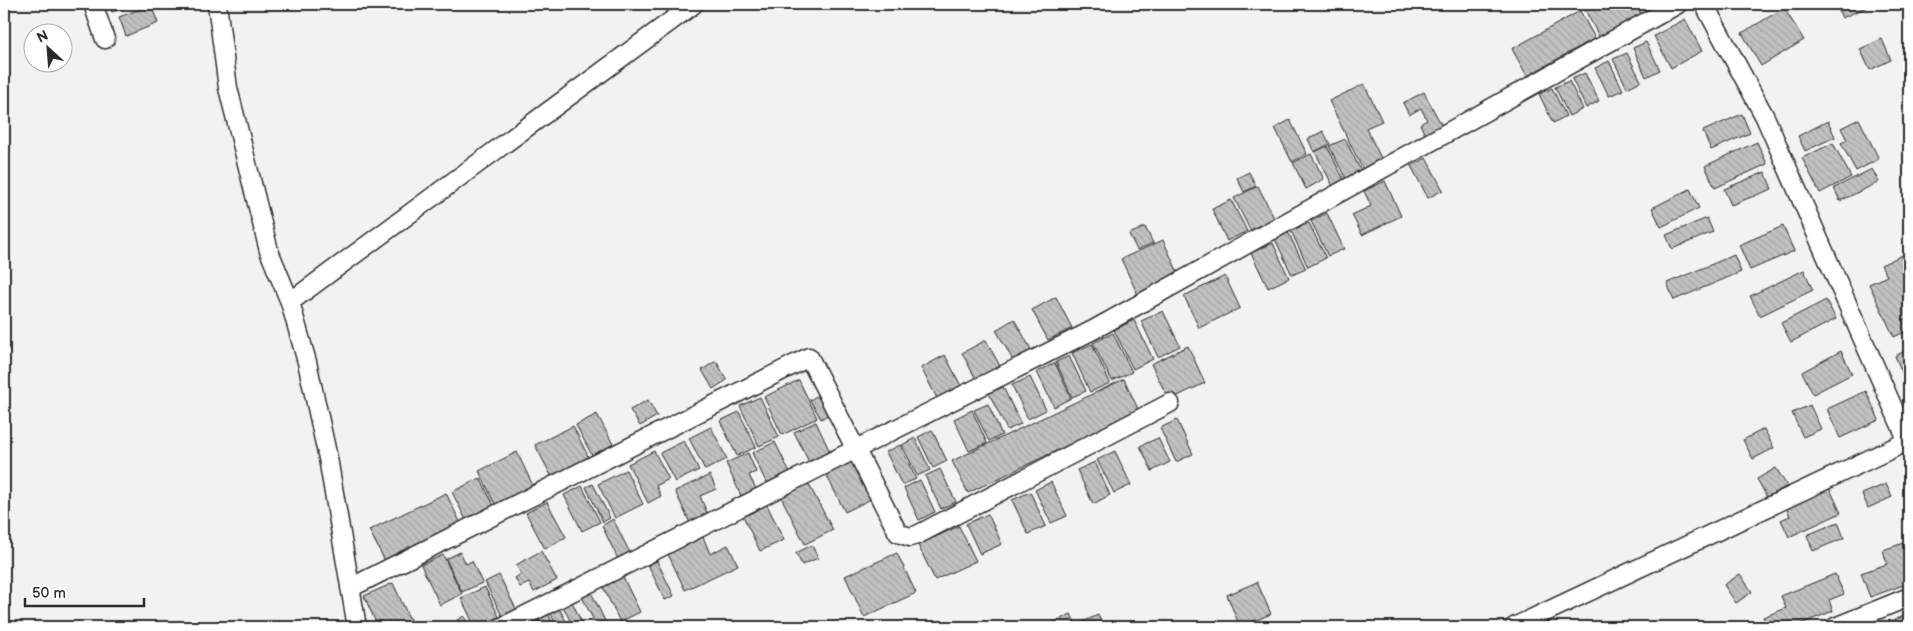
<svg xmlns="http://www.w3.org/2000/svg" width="1913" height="631" viewBox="0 0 1913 631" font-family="'Balsamiq Sans',sans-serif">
<defs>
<pattern id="building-back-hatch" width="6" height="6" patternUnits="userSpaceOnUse" patternTransform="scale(1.25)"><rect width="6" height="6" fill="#c1c1c1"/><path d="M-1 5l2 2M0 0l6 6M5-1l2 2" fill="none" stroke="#a6a6a6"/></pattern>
</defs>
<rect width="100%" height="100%" fill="#f2f2f2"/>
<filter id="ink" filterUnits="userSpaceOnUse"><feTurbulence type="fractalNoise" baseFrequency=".02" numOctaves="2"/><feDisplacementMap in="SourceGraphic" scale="10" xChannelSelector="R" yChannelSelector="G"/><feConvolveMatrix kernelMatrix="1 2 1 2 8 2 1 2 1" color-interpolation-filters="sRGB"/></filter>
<g filter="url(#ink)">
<path fill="url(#building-back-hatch)" stroke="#2b2b2b" d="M109 4H137L112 12Z
M1592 4H1636L1643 17 1601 40 1584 8Z
M1642 4H1660L1646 12Z
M1836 4H1866L1867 7 1842 18Z
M151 5 158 23 126 36 119 17Z
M1784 8 1804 40 1761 66 1742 33Z
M1580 11 1595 38 1527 76 1512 49Z
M1685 19 1702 51 1671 68 1654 36Z
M1882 39 1891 60 1870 70 1860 49Z
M1646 42 1660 70 1646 77 1633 48Z
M1627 53 1641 81 1627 88 1613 59Z
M1609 61 1623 90 1609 96 1595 68Z
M1585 73 1599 101 1586 108 1572 79Z
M1569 81 1583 109 1569 116 1555 87Z
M1364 84 1382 121 1366 128 1382 160 1363 170 1329 101Z
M1552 88 1566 116 1553 123 1539 94Z
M1424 92 1443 128 1426 137 1420 124 1427 120 1421 108 1409 115 1403 103Z
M1742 114 1750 133 1711 150 1703 131Z
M1859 119 1879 159 1856 171 1841 143 1847 140 1841 128Z
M1290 120 1307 154 1292 162 1275 128Z
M1828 121 1835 137 1805 151 1798 136Z
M1323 131 1330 144 1314 152 1308 139Z
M1345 139 1361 171 1346 179 1329 146Z
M1757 142 1767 164 1715 188 1705 166Z
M1833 143 1851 177 1820 193 1802 158Z
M1327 146 1344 180 1333 186 1315 152Z
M1311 154 1324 179 1306 189 1293 163Z
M1426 158 1443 190 1428 198 1411 166Z
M1872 169 1879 182 1840 201 1834 188Z
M1249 172 1256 186 1244 192 1237 178Z
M1765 172 1772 189 1731 205 1724 189Z
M1385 181 1401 216 1362 235 1352 215 1371 206 1364 191Z
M1258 186 1274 218 1250 230 1234 198Z
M1690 189 1699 208 1661 227 1652 208Z
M1231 200 1247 231 1227 241 1212 209Z
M1327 213 1344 249 1328 256 1311 221Z
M1707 218 1713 232 1672 249 1666 235Z
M1309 223 1326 258 1308 267 1291 231Z
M1783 226 1794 251 1750 270 1739 245Z
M1145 227 1153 243 1137 250 1129 234Z
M1288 232 1306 269 1292 275 1275 239Z
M1163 240 1180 277 1139 297 1121 259Z
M1273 243 1289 278 1268 288 1251 253Z
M1909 252V330L1894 337 1869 284 1887 276 1881 265Z
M1734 255 1741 272 1674 300 1667 283Z
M1804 270 1813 290 1760 316 1750 296Z
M1225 276 1240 308 1199 328 1184 296Z
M1056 297 1072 328 1048 340 1032 310Z
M1826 300 1836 319 1791 342 1781 323Z
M1163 311 1180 346 1158 357 1141 321Z
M1014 319 1032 351 1014 362 996 330Z
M1134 320 1153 359 1133 369 1114 330Z
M1113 333 1132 372 1112 381 1093 343Z
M986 340 1002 370 978 383 962 353Z
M1092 344 1110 383 1090 392 1072 353Z
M1188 346 1205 383 1169 400 1151 364Z
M1909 349V375L1904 377 1895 356Z
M1841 351 1852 374 1813 394 1802 372Z
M945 355 961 386 937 398 921 368Z
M1069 356 1086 391 1072 397 1056 362Z
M716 361 727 380 713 389 702 370Z
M1055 363 1071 398 1054 407 1037 372Z
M1030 377 1046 410 1028 419 1012 385Z
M1124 379 1139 411 968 493 952 461Z
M799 380 817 418 782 435 764 397Z
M1003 387 1021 424 1007 430 989 393Z
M824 391 835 410 821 419 810 400Z
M1866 391 1879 420 1840 438 1827 409Z
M760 397 779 437 759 446 740 406Z
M648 400 657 416 640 426 630 410Z
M988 404 1002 435 989 441 974 410Z
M1810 405 1821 429 1803 437 1792 413Z
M972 410 987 443 969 451 954 419Z
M739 412 756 447 737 456 720 421Z
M597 414 616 450 595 461 576 425Z
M1177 420 1193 454 1176 462 1160 428Z
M816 422 830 452 809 462 794 432Z
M573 426 591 462 554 481 535 445Z
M711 427 727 459 705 470 689 438Z
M1764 429 1774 448 1753 459 1743 440Z
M932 430 947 461 933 468 918 437Z
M915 438 930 470 917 476 902 445Z
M1158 438 1170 462 1152 471 1140 446Z
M684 441 699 470 675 482 660 453Z
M775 442 790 473 767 484 752 453Z
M900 445 916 479 902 485 886 452Z
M654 451 669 479 656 486 661 496 648 503 628 464Z
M1115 451 1131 485 1114 493 1097 460Z
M517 452 534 488 496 506 479 471Z
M748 453 756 472 749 475 757 491 742 498 726 463Z
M852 459 871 499 845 512 825 472Z
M1095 462 1110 495 1093 504 1077 470Z
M1776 468 1787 486 1767 497 1757 479Z
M940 469 956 502 941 509 925 476Z
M626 470 643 504 615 518 598 484Z
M710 475 716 489 700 496 708 515 690 523 675 491Z
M480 478 496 510 468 524 452 492Z
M920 480 935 512 919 520 904 488Z
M1051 482 1067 516 1051 523 1035 490Z
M808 483 833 530 805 544 781 497Z
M593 484 610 518 603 522 586 487Z
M1886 484 1892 497 1868 508 1862 494Z
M582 486 600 522 582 531 564 495Z
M1829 487 1841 513 1789 537 1781 520 1790 516 1786 507Z
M1030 492 1046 526 1028 534 1012 500Z
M446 493 463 528 387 565 369 530Z
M547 502 566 537 545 549 526 513Z
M767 505 784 540 760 551 743 516Z
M988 514 1002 544 980 554 966 524Z
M613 519 630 553 618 559 602 526Z
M1838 522 1844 538 1813 551 1807 535Z
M959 526 976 561 935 580 918 545Z
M703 537 710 554 728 545 738 565 685 590 668 554Z
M1909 541V583L1870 597 1861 573 1887 564 1883 550Z
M812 545 818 558 802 565 796 553Z
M541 551 557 580 534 592 529 583 520 587 515 578 521 574 516 565Z
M460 552 466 564 472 561 482 583 462 592 446 559Z
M897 553 916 593 864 617 845 576Z
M443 555 462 594 440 605 421 565Z
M657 561 674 596 665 600 648 565Z
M1740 574 1752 592 1736 603 1724 585Z
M1835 574 1844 594 1829 600 1833 611 1793 627H1767L1763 617 1786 608 1781 596Z
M499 575 517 611 503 618 485 582Z
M623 577 640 612 620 622 603 587Z
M1257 582 1271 614 1240 627 1227 595Z
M393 583 410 620 395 627H378L364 596Z
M485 587 499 617 475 627 461 598Z
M591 592 608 627H597L582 597Z
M572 602 584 627H573L563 606Z
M559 608 569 627H557L550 612Z
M548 613 554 627H543L538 618Z
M1071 614 1077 627H1043Z
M1909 614V627H1897L1894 620Z
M1098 615 1104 627H1079L1078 624Z
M464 616 469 627H460L457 620Z
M537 619 541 627H530L528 623Z
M1166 622 1169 627H1154Z
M1890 622 1892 627H1879Z"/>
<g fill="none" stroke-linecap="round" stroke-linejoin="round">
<g stroke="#2b2b2b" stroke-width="21">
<path id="minor" d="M93 4 105 39
M217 4 228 88 269 251 290 302 694 4
M1704 4 1765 117 1909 444
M290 302 307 362 328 458 357 627
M350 588 809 357 898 533 910 537 917 535 1170 403
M502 627 1093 330 1678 4
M1514 627 1908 441
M1835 627 1909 597"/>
</g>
<use href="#minor" stroke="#fff" stroke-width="18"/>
</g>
</g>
<rect width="1913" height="631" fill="none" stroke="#fff" stroke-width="20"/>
<rect x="10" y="10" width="1893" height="611" fill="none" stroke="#2b2b2b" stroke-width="2" filter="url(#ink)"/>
<g transform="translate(48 48) rotate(334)"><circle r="24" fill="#ffffff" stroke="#aaaaaa"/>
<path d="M0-4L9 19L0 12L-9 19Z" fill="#2b2b2b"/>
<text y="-8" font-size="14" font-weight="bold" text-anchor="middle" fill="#2b2b2b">N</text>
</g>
<path d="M25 598v8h119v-8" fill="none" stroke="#2b2b2b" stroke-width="2.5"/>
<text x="32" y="598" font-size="15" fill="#2b2b2b" stroke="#ffffff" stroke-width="4" paint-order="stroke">50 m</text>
</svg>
